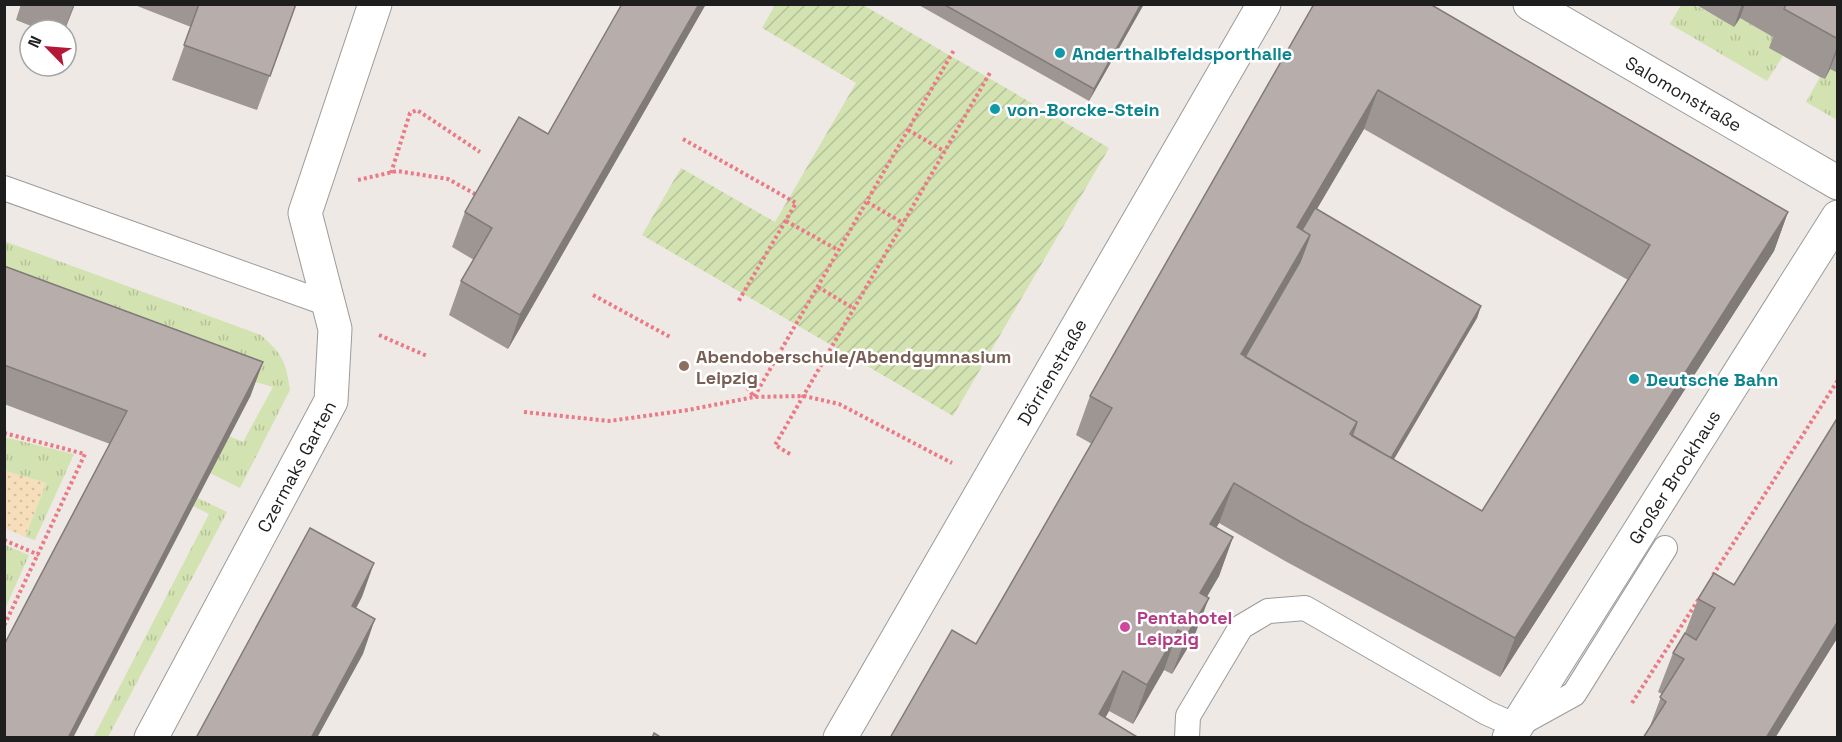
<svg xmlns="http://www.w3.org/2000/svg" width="1842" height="742" viewBox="0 0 1842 742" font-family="'Space Grotesk',sans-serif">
<defs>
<pattern id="grass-tufts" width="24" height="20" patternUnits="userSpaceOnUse" patternTransform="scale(1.5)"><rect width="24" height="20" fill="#d3e2b1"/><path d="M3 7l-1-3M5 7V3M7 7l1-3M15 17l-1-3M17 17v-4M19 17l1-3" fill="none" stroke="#b5c198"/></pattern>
<pattern id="sand-dots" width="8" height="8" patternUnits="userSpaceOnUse" patternTransform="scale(1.5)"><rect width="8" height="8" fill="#f6debb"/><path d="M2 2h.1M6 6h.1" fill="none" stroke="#d2bea0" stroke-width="1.8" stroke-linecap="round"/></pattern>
<pattern id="garden-furrows" width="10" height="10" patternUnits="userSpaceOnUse" patternTransform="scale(1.5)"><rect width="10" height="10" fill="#d3e2b1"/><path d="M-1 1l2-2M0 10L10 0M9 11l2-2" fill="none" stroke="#b5c198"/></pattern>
</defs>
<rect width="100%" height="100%" fill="#eee9e5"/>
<path fill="url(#grass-tufts)" d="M1681 5H1695L1734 26 1740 18 1775 38 1770 48 1783 56 1767 81 1670 24Z
M1830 69 1837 73V120L1806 102 1820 77 1825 79Z
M4 241 261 335C282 354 286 361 290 390L240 488 210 473 229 436 243 442 273 387 229 374 5 291Z
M4 437 74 454 35 540 25 537 46 483 5 471Z
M198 498 227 512 108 737 93 738 209 514 193 506Z
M5 545 29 555 5 609Z"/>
<path fill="url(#sand-dots)" d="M5 471 46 483 25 537 5 528Z"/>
<path fill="url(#garden-furrows)" d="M775 5H863L1109 148 953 416 642 235 681 168 775 222 856 83 762 28Z"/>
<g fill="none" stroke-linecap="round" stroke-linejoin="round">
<g stroke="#9b9b9b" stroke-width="26">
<path id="lane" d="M4 188 328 304
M1187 738 1188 716 1241 627 1268 611 1305 608 1487 713 1516 726 1574 694 1665 548"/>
</g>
<g stroke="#9b9b9b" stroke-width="35">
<g id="street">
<path id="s1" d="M1530 4 1838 183"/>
<path id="s2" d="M151 738 331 401 335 329 305 213 375 4"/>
<path id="s3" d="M840 738 1264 4"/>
<path id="s4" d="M1509 738 1838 217"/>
</g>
</g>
<path stroke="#e97a86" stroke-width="4" stroke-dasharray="3 3" stroke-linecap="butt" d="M908 130 944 151
M683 139 796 203 738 302
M391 173 410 113 417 110 480 152
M358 180 397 171 448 179 477 195
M867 202 903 223
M786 221 838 250
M818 287 853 308
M593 295 672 338
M379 335 427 356
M740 378 754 397 954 50
M524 412 609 421 688 410 754 397 804 396 839 404 952 463
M4 433 85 454 4 626
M790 454 775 445 991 71
M4 540 39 555
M1713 575 1838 380
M1632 703 1700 597"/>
<use href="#lane" stroke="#fff" stroke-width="24"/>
<use href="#street" stroke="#fff" stroke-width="33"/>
</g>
<path fill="#9d9693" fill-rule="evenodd" d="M21 4H75L65 30H41L16 20Z
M132 4H296L257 110 172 80 191 27Z
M706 4 508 349 449 315 461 281 474 260 452 247 465 212 548 134Z
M917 4H1144L1089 101Z
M1314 4 1788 212 1774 251 1500 677 1285 561 1219 523 1216 528 1233 537 1219 576 1206 597 1194 637 1172 674 1164 670 1133 724 1109 711 1105 718 976 644 1092 444 1076 435 1090 396ZM1364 129 1628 280 1482 511 1393 460 1477 318 1481 306 1317 209Z
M1695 4H1838V73L1830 69 1825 79 1820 77 1769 48 1773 37 1740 18 1734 27Z
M4 266 263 362 250 397 110 444 4 404Z
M1734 585 1838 637 1775 738H1643L1649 729 1662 694 1658 692 1673 653 1685 633 1698 599Z"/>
<path fill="#807a78" d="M74 4H75L64 30Z
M699 4H706L508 349 520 315Z
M1141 4H1144L1089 101 1094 89Z
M1742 4H1745L1740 18 1734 27Z
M1838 44V49L1830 69 1825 79Z
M1378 90 1364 129 1289 256 1297 227Z
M1788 212 1774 251 1500 677 1515 638Z
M1310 235 1296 274 1233 383 1241 354Z
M1481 306 1477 318 1373 495 1377 483Z
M263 362 250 397 73 738H68Z
M1234 483 1219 523 1196 563 1210 524Z
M1233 537 1219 576 1186 633 1200 593Z
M374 563 362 597 339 641 352 606Z
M1209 598 1194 637 1172 674 1187 635Z
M375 619 363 654 317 738H311Z
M1838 621V637L1775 738H1766Z
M1178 630 1164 670 1133 724 1147 685Z
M1123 671 1109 711 1094 738 1099 714Z"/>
<path fill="#b7aeab" stroke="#807a78" stroke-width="1.5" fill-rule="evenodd" d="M199 4H296L270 76 184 45Z
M622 4H699L520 315 461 281 492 228 465 212 519 117 548 134Z
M943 4H1141L1094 89Z
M1314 4H1430L1788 212 1515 638 1299 521 1234 483 1210 524 1233 537 1200 593 1209 598 1187 635 1178 630 1147 685 1123 671 1099 714 1139 738H890L952 630 976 644 997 608 1112 408 1090 396ZM1378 90 1650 245 1482 511 1350 434 1357 422 1241 354 1310 235 1297 227Z
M1786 4H1838V39L1784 9Z
M1315 208 1481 306 1391 458 1352 436 1357 422 1245 357 1300 262 1310 235 1302 230Z
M4 266 263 362 68 738H4V645L127 411 4 365Z
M1838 417V621L1766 738H1643L1666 702 1660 697 1684 659 1673 653 1685 633 1696 640 1715 608 1698 599 1714 573 1734 585Z
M310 528 374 563 352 606 375 619 311 738H196Z
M654 733 662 738H652Z"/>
<g fill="#0f9aa8" stroke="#fff" stroke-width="2">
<circle cx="1060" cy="53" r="6"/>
<circle cx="995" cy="109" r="6"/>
<circle cx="1634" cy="379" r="6"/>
</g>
<circle fill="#8d6e63" stroke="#fff" stroke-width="2" cx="684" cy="366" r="6"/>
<circle fill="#d1479c" stroke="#fff" stroke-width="2" cx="1125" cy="627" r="6"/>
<g text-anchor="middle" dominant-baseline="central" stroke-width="5" stroke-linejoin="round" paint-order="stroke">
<g font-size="18" font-weight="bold" fill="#0d838f" stroke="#fff" text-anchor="start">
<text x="1072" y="53">Anderthalbfeldsporthalle</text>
<text x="1007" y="109">von-Borcke-Stein</text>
<text x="1646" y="379">Deutsche Bahn</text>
</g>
<g font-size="18" fill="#1e1e1e" stroke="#fff">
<text stroke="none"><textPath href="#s1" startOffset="178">Salomonstraße</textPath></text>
<text stroke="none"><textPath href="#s3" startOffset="423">Dörrienstraße</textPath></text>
<text stroke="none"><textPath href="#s2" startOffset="308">Czermaks Garten</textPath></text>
<text stroke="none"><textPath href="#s4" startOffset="309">Großer Brockhaus</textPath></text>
</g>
<g font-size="18" font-weight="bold" fill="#785e54" stroke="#fff" text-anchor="start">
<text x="696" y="356">Abendoberschule/Abendgymnasium<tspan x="696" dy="21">Leipzig</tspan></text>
</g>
<g font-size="18" font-weight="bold" fill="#b23c85" stroke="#fff" text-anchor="start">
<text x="1137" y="617">Pentahotel<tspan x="1137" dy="21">Leipzig</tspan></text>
</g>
</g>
<rect width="1842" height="742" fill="none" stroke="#1e1e1e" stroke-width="12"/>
<g transform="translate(48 48) rotate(295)"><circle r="28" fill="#ffffff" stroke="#a5a5a5" stroke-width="1.5"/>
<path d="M0-4.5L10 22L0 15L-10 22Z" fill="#b51738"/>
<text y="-9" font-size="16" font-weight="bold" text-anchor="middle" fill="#1e1e1e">N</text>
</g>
</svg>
